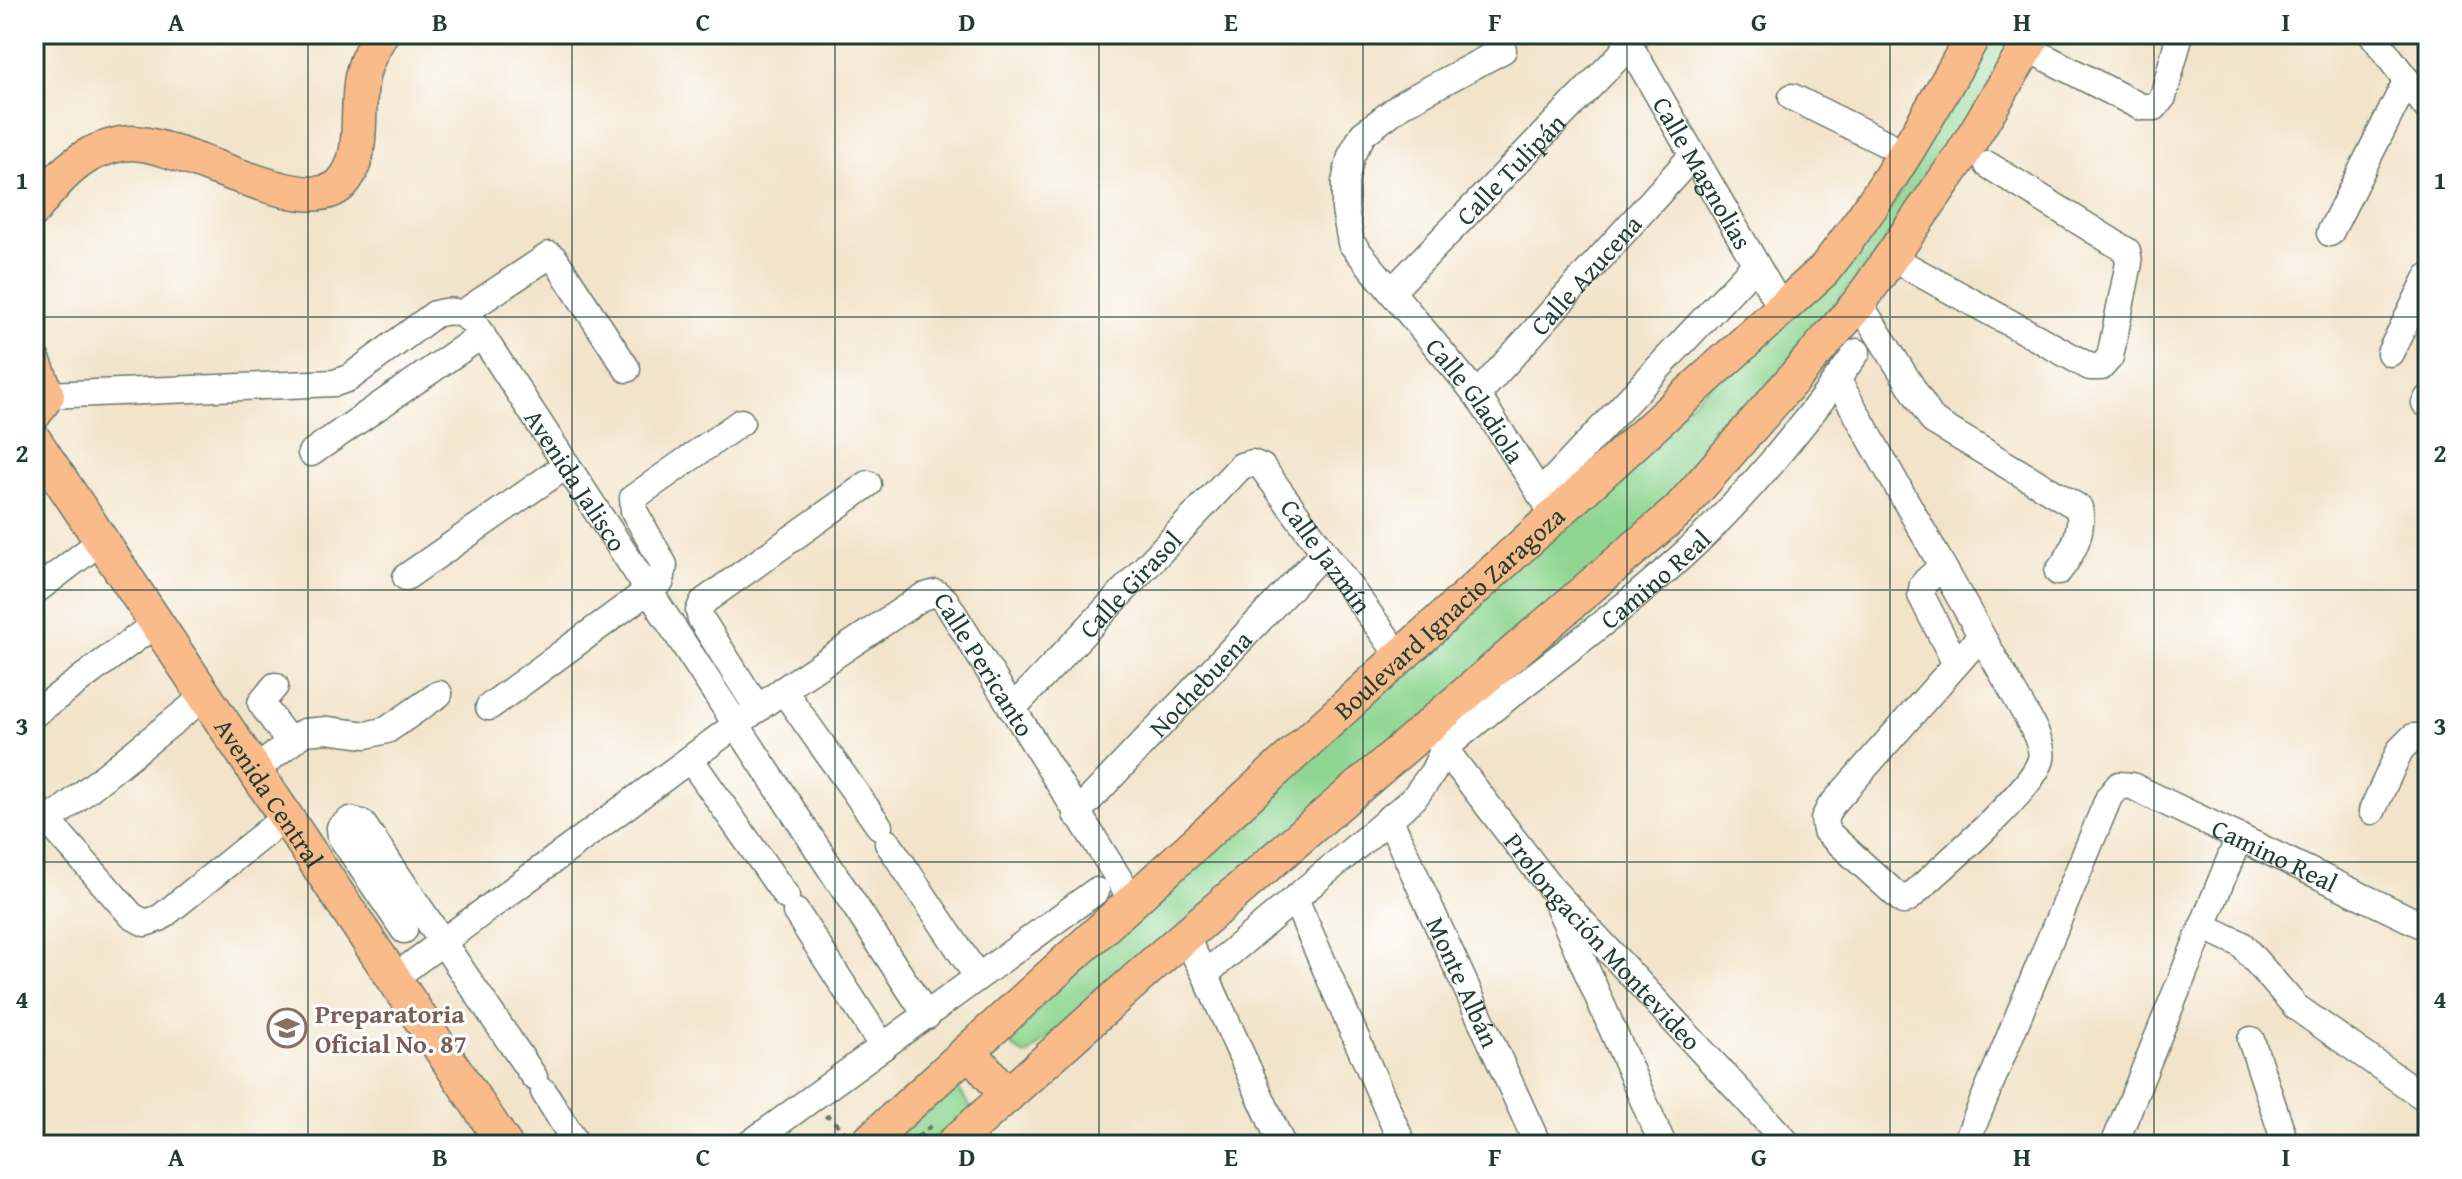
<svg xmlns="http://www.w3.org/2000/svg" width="2462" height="1179" viewBox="0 0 2462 1179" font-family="'Gentium Book Plus',serif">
<rect width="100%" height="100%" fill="#fff"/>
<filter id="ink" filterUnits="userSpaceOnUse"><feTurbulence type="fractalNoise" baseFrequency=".0125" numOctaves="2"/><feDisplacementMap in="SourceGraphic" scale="16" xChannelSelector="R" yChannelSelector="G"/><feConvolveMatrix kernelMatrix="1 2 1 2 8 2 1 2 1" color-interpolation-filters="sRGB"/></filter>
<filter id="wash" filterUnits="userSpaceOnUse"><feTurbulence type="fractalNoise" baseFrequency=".006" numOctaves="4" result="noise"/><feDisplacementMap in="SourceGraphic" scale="32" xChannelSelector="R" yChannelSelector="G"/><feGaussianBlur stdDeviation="1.8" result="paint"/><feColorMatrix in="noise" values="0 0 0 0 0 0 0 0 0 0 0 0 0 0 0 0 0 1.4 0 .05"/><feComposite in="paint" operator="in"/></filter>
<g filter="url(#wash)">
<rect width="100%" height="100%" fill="#f2e4ca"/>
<path fill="#8dd590" stroke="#568962" stroke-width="2" d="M1987 34H2027L1945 147 1872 260 1794 350 1774 399 1692 493 1026 1056 1012 1047 1011 1026 1846 260 1890 210Z
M953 1080 974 1113 937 1145H879Z"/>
</g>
<g filter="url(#ink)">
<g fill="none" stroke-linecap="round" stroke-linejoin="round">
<g stroke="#697768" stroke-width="29">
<g id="minor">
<path id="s1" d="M1623 34 1783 311"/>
<path d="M2372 34 2428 109"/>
<path d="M2027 48 2141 107H2155L2163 97 2180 34"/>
<path id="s2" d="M1503 50 1404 103 1363 134 1351 156 1345 182V210L1351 243 1477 395 1554 515"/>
<path d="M1792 97 1907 154"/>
<path d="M2330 233 2407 80"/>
<path d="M1892 258 2090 367H2101L2110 357 2129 263 2127 251 1988 165"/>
<path id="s3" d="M1392 291 1629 46"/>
<path d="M1859 303 1933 421 2079 508C2084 531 2072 555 2058 572"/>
<path d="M463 313 550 255 555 259 627 369"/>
<path d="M2390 353 2428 277"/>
<path d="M1837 379 2025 713C2031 723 2044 747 2041 759 2034 790 1936 873 1909 898L1903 901 1826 831 1824 819 1830 807 1981 636"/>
<path id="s4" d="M47 395 335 383 349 378 435 314C452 309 460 311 473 322L927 1016"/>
<path id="s5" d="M1477 395 1693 155"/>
<path d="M2425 403 2428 398"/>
<path d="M311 453 482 335"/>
<path d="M1540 494 1755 265"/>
<path d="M1941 567 1923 584 1921 595 1956 664"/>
<path d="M406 577 567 465"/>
<path d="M34 592 101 541"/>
<path d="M275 686 261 703 290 743"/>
<path d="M783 690 879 826"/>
<path d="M489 707 661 581 664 565 634 511 633 498 741 422"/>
<path d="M758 709 701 619 699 611 703 602 868 484"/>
<path id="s6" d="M1012 709 1241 466 1252 463 1262 467 1399 655"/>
<path d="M34 714 155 624"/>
<path id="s7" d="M1437 739 1550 887 1789 1145"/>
<path d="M690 759 786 896"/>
<path d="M253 772 304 732 327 730 366 735 387 730 439 694"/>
<path d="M34 805 132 916 145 923 160 918 284 818"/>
<path d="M2372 811 2400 750 2413 737H2428"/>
<path id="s8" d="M1076 814 1323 553"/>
<path id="s9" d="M1389 818 1538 1145"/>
<path d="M35 832 204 697"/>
<path d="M888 843 977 976"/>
<path d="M1295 899 1403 1145"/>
<path d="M1558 905 1663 1145"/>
<path d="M796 912 883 1047"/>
<path d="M2203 926 2241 944 2296 1007 2428 1100"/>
<path d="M404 930 341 837 340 828 350 820 362 823 534 1077"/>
<path d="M1185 937 1205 974 1282 1145"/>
<path id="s10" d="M1205 974 1414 798 1433 772 1444 749C1522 682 1607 625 1682 556 1748 496 1805 424 1857 352"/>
<path id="s11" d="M391 980 783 690 922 597 936 593 945 600 1132 900"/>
<path d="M2251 1040 2286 1145"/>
<path d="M544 1092 577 1145"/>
<path d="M748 1145 1096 891"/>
<path id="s12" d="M1965 1145 2109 797 2119 785 2132 786 2428 928"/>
<path d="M2114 1145 2239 837"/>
</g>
</g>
<g stroke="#697768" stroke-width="37">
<g id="major">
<path d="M34 209C49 189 68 166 91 154 102 149 119 143 132 143 180 143 306 220 341 184 368 157 354 107 363 73 366 59 374 46 381 34"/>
<path d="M34 362 47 395 34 414"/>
<path id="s13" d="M34 440 505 1145"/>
<path d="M970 1051 1007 1096"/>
<path id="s14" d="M865 1145 1824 270C1883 196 1929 116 1974 34"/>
<path d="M952 1145 1160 958 1679 510 1859 303 1962 155 2035 34"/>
</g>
</g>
<path stroke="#697768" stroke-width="4" stroke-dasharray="6 6" stroke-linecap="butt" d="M825 1118 828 1116 845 1132
M908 1145 933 1124"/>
<use href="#minor" stroke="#fff" stroke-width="26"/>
<use href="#major" stroke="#fabb8b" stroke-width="34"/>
</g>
</g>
<path fill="none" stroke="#1f3d34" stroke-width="2" stroke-opacity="0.55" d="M308 34V1145M572 34V1145M835 34V1145M1099 34V1145M1363 34V1145M1627 34V1145M1890 34V1145M2154 34V1145M34 317H2428M34 590H2428M34 862H2428"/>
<defs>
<g id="university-ring" transform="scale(2)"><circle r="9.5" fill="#fff" stroke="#8d6e63" stroke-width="1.5"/><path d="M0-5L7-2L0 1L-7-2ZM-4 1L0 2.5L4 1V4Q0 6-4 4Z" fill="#8d6e63"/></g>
</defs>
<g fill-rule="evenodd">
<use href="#university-ring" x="287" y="1028"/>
</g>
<g text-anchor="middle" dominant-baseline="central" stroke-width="6" stroke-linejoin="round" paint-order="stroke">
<g font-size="26" fill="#1f3d34" stroke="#fff">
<text stroke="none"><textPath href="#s3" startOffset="170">Calle Tulipán</textPath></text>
<text stroke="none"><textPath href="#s1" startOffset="160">Calle Magnolias</textPath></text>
<text stroke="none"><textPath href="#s5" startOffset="162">Calle Azucena</textPath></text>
<text stroke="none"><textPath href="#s2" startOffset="478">Calle Gladiola</textPath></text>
<text stroke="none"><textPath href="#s4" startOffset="640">Avenida Jalisco</textPath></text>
<text stroke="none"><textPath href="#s6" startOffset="466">Calle Jazmín</textPath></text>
<text stroke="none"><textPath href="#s10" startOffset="602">Camino Real</textPath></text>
<text stroke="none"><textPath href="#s6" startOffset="172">Calle Girasol</textPath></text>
<text stroke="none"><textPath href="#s14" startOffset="790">Boulevard Ignacio Zaragoza</textPath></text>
<text stroke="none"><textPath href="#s11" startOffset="756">Calle Pericanto</textPath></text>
<text stroke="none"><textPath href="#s8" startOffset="180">Nochebuena</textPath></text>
<text stroke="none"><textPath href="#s13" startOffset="424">Avenida Central</textPath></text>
<text stroke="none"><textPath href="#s12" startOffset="564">Camino Real</textPath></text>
<text stroke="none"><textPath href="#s7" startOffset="262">Prolongación Montevideo</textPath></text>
<text stroke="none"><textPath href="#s9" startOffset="180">Monte Albán</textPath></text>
</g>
<g font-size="26" font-weight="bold" fill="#785e54" stroke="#fff" text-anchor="start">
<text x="315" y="1013">Preparatoria<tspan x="315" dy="30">Oficial No. 87</tspan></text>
</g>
</g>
<rect width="2462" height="1179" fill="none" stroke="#fff" stroke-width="88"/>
<rect x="44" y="44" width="2374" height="1091" fill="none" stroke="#1f3d34" stroke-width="3"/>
<g font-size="26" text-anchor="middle" font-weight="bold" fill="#1f3d34">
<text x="176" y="31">A</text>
<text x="440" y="31">B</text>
<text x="703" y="31">C</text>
<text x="967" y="31">D</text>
<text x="1231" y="31">E</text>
<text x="1495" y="31">F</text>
<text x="1759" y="31">G</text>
<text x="2022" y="31">H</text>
<text x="2286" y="31">I</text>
<text x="22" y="189">1</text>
<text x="2440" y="189">1</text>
<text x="22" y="462">2</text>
<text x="2440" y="462">2</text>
<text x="22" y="735">3</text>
<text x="2440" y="735">3</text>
<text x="22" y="1008">4</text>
<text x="2440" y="1008">4</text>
<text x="176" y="1166">A</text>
<text x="440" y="1166">B</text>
<text x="703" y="1166">C</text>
<text x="967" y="1166">D</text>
<text x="1231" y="1166">E</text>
<text x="1495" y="1166">F</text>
<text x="1759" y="1166">G</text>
<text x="2022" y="1166">H</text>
<text x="2286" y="1166">I</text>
</g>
</svg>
